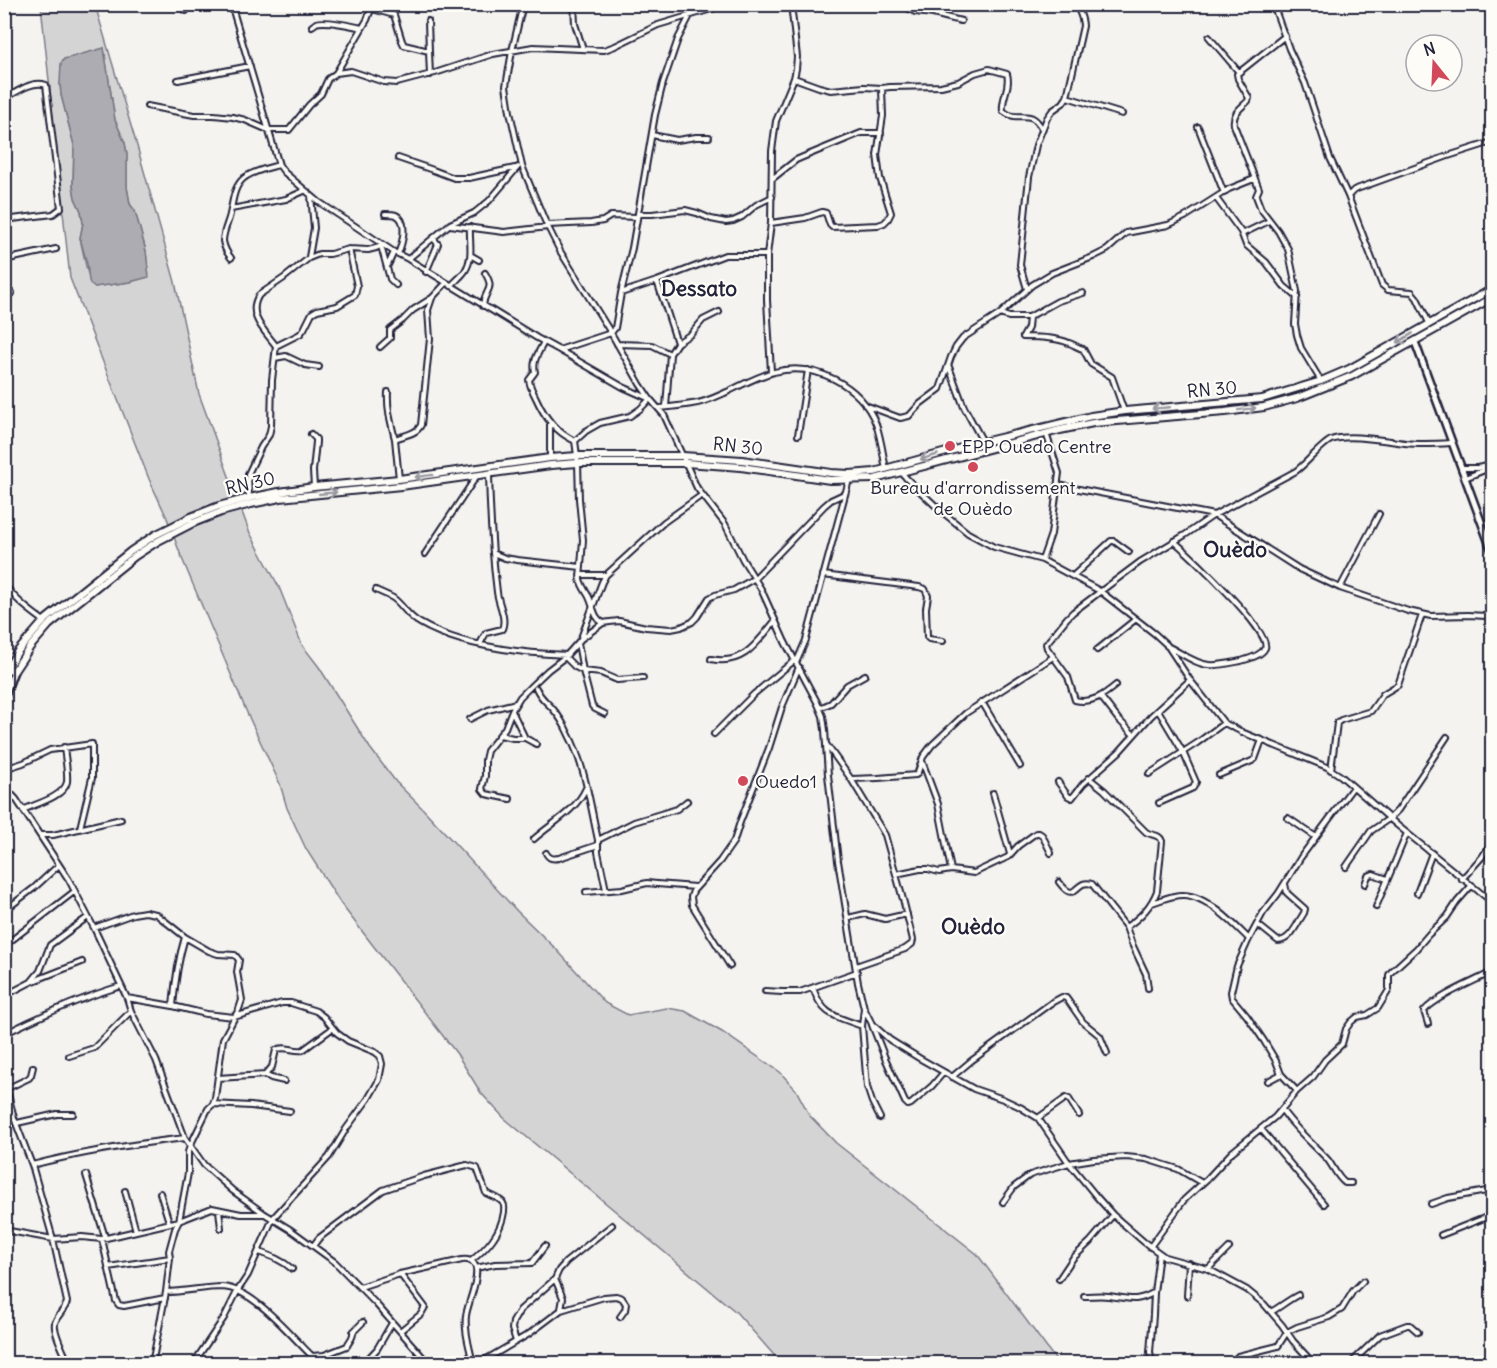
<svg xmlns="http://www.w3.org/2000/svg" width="1497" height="1368" viewBox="0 0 1497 1368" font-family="Delius,sans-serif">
<rect width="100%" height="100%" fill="#f4f3ef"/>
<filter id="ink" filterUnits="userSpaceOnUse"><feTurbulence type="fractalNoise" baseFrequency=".0167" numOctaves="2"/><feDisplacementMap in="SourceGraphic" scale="12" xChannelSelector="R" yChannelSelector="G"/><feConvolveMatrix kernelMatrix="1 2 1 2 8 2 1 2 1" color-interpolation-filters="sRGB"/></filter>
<g filter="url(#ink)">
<path fill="#d5d4d5" stroke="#7c7b88" stroke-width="1.5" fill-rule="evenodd" d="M41 5H95L137 146 175 282 199 394 249 531 279 587 302 645 319 667 370 748 396 782 424 810 517 911 557 950 605 1003 628 1015 667 1008 685 1011 722 1032 780 1072 796 1090 810 1116 836 1143 977 1254 1058 1363H781L736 1312 504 1118 481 1093 457 1054 341 904 306 849 287 808 280 784 248 715 181 556 167 518 149 479 70 278ZM104 48 115 120 125 143 127 154V187L130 204 135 211 146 251 148 277 130 282 94 287 87 271 80 238 83 223 81 211 75 198 73 185 74 145 61 95 60 83Z"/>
<path fill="#acacb2" stroke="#757582" stroke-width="1.5" d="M104 48 115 120 125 143 127 154V187L130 204 135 211 146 251 149 277 130 282 94 287 91 285 89 281 87 264 80 238 83 223 81 211 75 198 73 185 74 145 61 95 60 83 61 63 64 59Z"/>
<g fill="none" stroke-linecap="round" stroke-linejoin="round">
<g stroke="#22223b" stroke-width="8">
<path id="street" d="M231 4 279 165 284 172 319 202 394 252 408 259 537 338 559 350 623 387 650 399 640 409 630 416 600 423 586 431 575 441
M523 4 512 51 506 86 510 112 522 166 545 221 560 251 611 333 640 384 650 399 664 415 697 488 725 524 743 560 761 589 785 642 817 702 823 716 825 730 828 775 838 861 858 983 864 1008 872 1024 890 1040 919 1058 974 1089 1003 1099 1020 1107 1038 1118 1069 1163 1096 1196 1113 1215 1144 1242 1165 1257 1208 1269 1247 1290 1264 1304 1282 1325 1293 1341 1314 1364
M574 4 575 24 583 49
M900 4 915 12 933 14 961 21
M1273 4 1289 49 1305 83 1330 158 1348 196 1382 285 1388 290 1412 292 1417 298 1429 323
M372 9 394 15 402 41 404 45 429 51 430 75
M186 11 188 4
M428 21 429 51
M312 26C314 25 315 24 316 23 324 20 353 26 362 28
M1285 36 1237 74 1238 79 1249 98 1248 101C1241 108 1232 113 1234 125L1259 189 1256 196 1261 209 1278 231 1288 249 1297 291 1295 324 1297 335 1301 348 1321 381
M1209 37 1238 71
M336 73 351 71 384 82 397 83 435 73 493 54 533 47 604 50 615 46 658 25 715 8 720 4
M794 78 819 87 831 90 864 87 882 88 890 87 941 86 958 82 975 73 989 69 1007 74C1011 87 1001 98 1003 111 1019 124 1030 106 1042 129
M178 80 250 66
M1067 97 1122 114
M4 99C17 92 32 80 46 85L61 208 53 214 4 220
M147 106 194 115H214L233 117 245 120 268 130
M1198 127 1224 193
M269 130H289L309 105 321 94 328 79 336 73 367 20 373 4
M652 135 677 140 696 137H709
M398 158 433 170 454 178H469L515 168
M772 179 796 160 803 157 861 133H881
M1348 196 1354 190 1448 156 1492 142
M1216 198 1241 232 1246 245 1266 262 1284 286 1297 297
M231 209 286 199 304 191
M385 214C388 214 394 214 396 215 409 221 402 244 398 254
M638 214H652L685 210 697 213 711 219 726 222 733 221 742 217 756 205 772 197
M771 223 805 218 822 212 826 213 830 225 832 227 878 225 884 223 888 219 891 213 880 178 877 155 883 116 882 89
M450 225 504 232 548 227
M547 225 591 223 603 221 611 216 636 217
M1242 234 1269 221
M381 246 390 279 396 285
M472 256 479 260
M309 257 314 228 311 196
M231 258C227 253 224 247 223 241 223 233 227 225 229 218 233 205 232 188 244 178 253 171 268 168 279 165
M408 259 450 224 474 213 489 201 518 167
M4 260 56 249
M388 265 394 252
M426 272 438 244 433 238
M657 281 677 343
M451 286C455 281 461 277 465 271 474 257 469 243 470 227
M1027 289 1020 265 1029 177 1036 145 1047 118 1052 111 1063 103 1067 97 1083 26C1083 17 1079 12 1076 4
M621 293 657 281 725 255H767
M4 295 12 293
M483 306C484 289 496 291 485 273
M1000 314 1009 317H1029L1058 301 1083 293
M1029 317 1028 328 1023 337C1035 337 1058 338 1069 343 1075 345 1078 348 1083 349L1091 364 1112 377 1124 411
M544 342C539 352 532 361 535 372L529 380C530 387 533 392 536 398 545 418 556 432 575 441
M617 344 652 345 670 354
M276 346 300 334 304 329 312 313 317 310 337 306 355 295 357 286 349 249
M380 347 390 338V330L403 320 413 310 432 298 446 283
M559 350 611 333 615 328 621 293 632 248 655 115 663 83 678 39 696 4
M275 358 286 356 305 365 319 367
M949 367 964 407 983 442
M771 372 767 300V255L771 223 772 151 776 121 794 78 796 69 797 57 791 4
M388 392C387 409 391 423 395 439
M865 405 900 418 909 416 920 404 940 389 951 357 956 347 963 338 1000 314 1032 285 1052 273 1093 257 1107 250 1126 233 1168 225 1185 217 1229 189 1254 179
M666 407 670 354 677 343 691 334 703 320 719 312
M660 408C671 407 681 406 692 404 704 403 716 397 727 392 742 385 757 376 774 372 814 361 861 385 876 424 881 438 883 455 886 469
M311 434 316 439V442L313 471 314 487
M798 435 808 370
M575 441 578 463 579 499 583 540 580 579C582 587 586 591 589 597 594 607 593 617 603 623
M550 458V424
M1461 468H1477L1492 465
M902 473 907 479 940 510 968 533 994 547 1042 560 1100 591 1155 634 1167 645 1190 680 1224 723 1244 733 1327 767 1341 776 1397 825 1492 902
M1465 478 1492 467
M399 479 395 439C404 435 417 434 421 425L430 339 428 310 432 298
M1058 485 1214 515 1299 569 1340 588 1408 611 1431 616 1468 615 1486 616 1492 618
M249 498 248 474 261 447 269 435 271 426 272 380 276 346C265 331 246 315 259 295L284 278 309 258 319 254H330L349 249 368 250 376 248 383 245
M493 553 505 558 517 560 581 567
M425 554 476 477
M1042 560 1051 534 1059 473 1046 433
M580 575H606
M823 575 919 587 925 589 928 596 926 608 927 637 929 639 943 641
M1073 576 1111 541H1114L1129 552
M4 583C14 599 29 610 44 621
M1340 588 1379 514
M376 590C382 593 388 595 393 598 402 604 407 616 420 623 459 646 522 653 567 655
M581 638 602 582 606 575 664 522 702 495
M578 643 583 671 592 706 595 709 605 714
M480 644 486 633 502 629C507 618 498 603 497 592 492 553 490 514 489 474
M1167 646C1180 652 1195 664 1209 665 1218 666 1231 663 1241 661 1248 659 1261 656 1265 648 1272 632 1189 554 1174 541
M1097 650 1136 619
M565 657 575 667 583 671 601 673 617 680 643 678
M711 659C743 666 757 643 775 621
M796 663 806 640 849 480
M1116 685C1104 695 1092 704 1075 700L1068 677 1047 648 1046 644 1067 618 1073 612 1140 562 1185 535 1214 515 1296 471C1307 463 1321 445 1331 440 1348 433 1386 441 1405 443 1421 445 1436 444 1452 443
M536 688C541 699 545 700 553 709 559 716 564 724 568 733 585 765 590 804 598 840V852L606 890
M1101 697 1118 719 1134 735
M982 702 1020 766
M820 708 831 703 847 685 865 675
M1158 710 1183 752 1196 782 1193 788 1159 803
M512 711 525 738
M470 719 488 710 516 703
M714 734 754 694 795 660
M500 735 513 738H525L536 744
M826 744 851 779 885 835 904 903 913 940 912 944 905 949 856 966
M922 761 938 804 951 870
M4 769 23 763 50 750 92 744V778L80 828
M1331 770 1337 723 1341 720 1371 711 1383 694 1398 685 1422 615
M1149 774 1197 743 1224 723
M1219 775 1252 761 1255 759 1262 740
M1089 778 1104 790 1146 832C1152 836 1160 834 1162 841L1157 891C1151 907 1140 918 1126 927
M852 779 878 778 916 775 918 772 923 757 932 745 966 713 1053 657
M1058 782 1068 796 1072 798 1083 784 1119 752 1151 716 1190 680
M4 786 16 799 69 880 94 928 127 998 131 1011 156 1060 185 1138 204 1165 233 1191 265 1214 291 1230 335 1262 376 1304 429 1364
M993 793 1010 854
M510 799 486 794 482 789 485 776V760L487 751 505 728 512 710 520 697 530 687 548 670 565 657 581 639 603 623 610 622 619 621 646 627 671 629 681 627 692 622 697 617 709 598 715 595 734 590 755 578 824 506 831 500 844 494
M23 810C35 804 64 797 67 782 68 771 65 758 64 747
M1288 818 1316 837
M40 835H53L121 819
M534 839C552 823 576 811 586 788
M598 840 634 822 677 809 687 801
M546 853C549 859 553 859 559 858L598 845
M1346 867 1371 831 1390 818 1398 810 1447 737
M896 874 920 869H928L939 872 951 870 974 873 1008 857 1018 846 1036 833H1039L1042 835 1051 853
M1462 879 1482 857 1492 842
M1059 882C1077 906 1074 878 1092 884L1126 927 1132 944 1146 974 1148 988
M1365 884 1368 876 1373 874 1387 879
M586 892 622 889 647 883 657 884 695 887
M1417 893 1432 853
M1152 903C1162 900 1173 894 1184 895 1207 896 1233 923 1249 939
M1376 907 1407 833
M4 911 34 888 59 865
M848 918 865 914 885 919 907 914
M1257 924 1278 941C1291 941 1297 923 1304 913L1305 909 1287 893 1285 884
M94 928 133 914 145 912 156 914 185 937 209 951 218 954 235 955 239 960 237 972 242 1000 239 1009 223 1039 215 1098 213 1104 208 1109 190 1146 188 1152V1173L179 1221 175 1229 169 1251 170 1258 166 1292 152 1364
M4 946 75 891
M730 966 692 905 691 897 693 891 720 861 734 841 740 822 769 748 782 707 799 667
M31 982 40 971 50 945 88 917
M813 988C823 1017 836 1016 862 1026
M765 991 782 992H800L857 972
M4 996 31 982 82 962
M127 998 173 1006 206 1014 234 1017 282 1003H291L316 1011 324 1017 337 1033 348 1041 375 1052 380 1056 382 1064 379 1080 368 1099 346 1129 329 1157 273 1218 248 1275 238 1290 224 1318 193 1364
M173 1006C175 982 178 960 185 937
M864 1008 862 1026 867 1087 872 1102 880 1118
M1428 1024 1424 1011C1436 997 1475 981 1492 972
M872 1025 885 1058 905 1102 908 1105 911 1104 932 1086 944 1072
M4 1034C42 1015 81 998 121 986
M69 1056 94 1048 131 1011
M265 1075 272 1067 276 1050C285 1045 294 1052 303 1050L333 1028
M952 1077 971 1061 1051 1003 1062 997 1066 998 1069 1002 1083 1022 1100 1036 1107 1053
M218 1078 265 1075 271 1078 284 1081
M4 1079 14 1118 32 1165 53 1239 67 1302C65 1310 57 1315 55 1323 53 1332 65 1354 69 1364
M1268 1081 1281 1074
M4 1090 29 1078 31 1075 33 1067
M1297 1091 1281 1074 1276 1061 1264 1041 1247 1016 1232 998 1231 992 1237 966 1249 939 1263 913 1278 894 1301 857 1353 787
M213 1104 251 1106 290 1111
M1282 1110C1295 1129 1313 1144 1328 1160 1334 1168 1337 1177 1345 1183H1351
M1038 1118 1066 1098 1069 1099 1079 1115
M4 1122 14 1118
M17 1123 57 1114H73
M1261 1129 1324 1204
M32 1165C82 1152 134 1144 185 1138
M86 1175 105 1237
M125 1191 136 1231
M160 1193 169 1222
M1003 1202 1014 1187 1030 1175 1069 1163 1094 1159 1126 1157 1146 1159 1178 1169 1202 1183
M1431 1204 1448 1198 1492 1190
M219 1210 221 1228
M4 1230 53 1239 82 1237 102 1239 179 1221 212 1208 241 1214H265
M1441 1235 1492 1215
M102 1239 116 1301 119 1305 124 1306 165 1298
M313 1246 319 1238 383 1190 424 1176 467 1165 477 1168 486 1193C491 1196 500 1198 503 1203 505 1206 504 1209 504 1212 501 1233 487 1248 471 1261
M1150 1247 1184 1200 1207 1179 1232 1152 1275 1117 1297 1091 1313 1077 1325 1060 1342 1044 1346 1029 1351 1022 1357 1017 1367 1015 1378 1008 1389 990V975L1391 972 1416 949 1429 934 1447 917 1457 902 1472 885
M259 1252C271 1256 282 1260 292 1269
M108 1267 170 1258
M476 1268 495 1264 532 1263 545 1246
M1208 1269 1229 1248
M400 1274 425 1307 421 1314 400 1331
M555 1279 563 1298 561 1309
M1059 1279 1073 1258 1090 1242 1113 1215
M360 1287 400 1274 462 1260C491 1257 467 1302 466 1316 464 1332 470 1348 473 1364
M166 1292C185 1292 203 1287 222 1287 253 1288 291 1336 312 1356L324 1355 347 1346C349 1341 354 1337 353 1332L363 1322
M1084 1296C1093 1296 1101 1295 1109 1296 1128 1298 1135 1303 1153 1293
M1187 1296 1189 1263
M1271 1312C1280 1307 1288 1300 1298 1295
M516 1341 512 1329 513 1322 520 1310 555 1279 559 1270 566 1262 612 1225
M363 1364 377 1349 392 1323
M478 1364 529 1334 561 1310 604 1297 616 1296 622 1298 626 1304 625 1310 620 1317
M1155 1364 1151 1358 1150 1352 1153 1315 1154 1293 1159 1253
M1235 1364V1360L1238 1356 1278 1346 1287 1332 1297 1327 1329 1317 1342 1309 1353 1291 1363 1281
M1350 1364 1380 1335 1407 1325H1410L1418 1332"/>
</g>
<g stroke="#22223b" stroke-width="10">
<path id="secondary" d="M1415 342 1492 551
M4 698 14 671"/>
</g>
<g stroke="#22223b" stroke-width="10">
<path id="primary" d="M4 667 14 671 30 647 49 625 135 556 158 541 193 523 221 512 251 504 280 498 401 486 551 465 578 463H686L741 467 830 480 875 479 1060 430 1093 423 1225 412 1264 407 1297 398 1352 376 1492 298
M8 667 18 651 44 621 131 551 155 535 191 517 219 506 249 498 279 492 314 487 399 479 550 458 577 456H683L742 460 831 473 850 474 874 472 983 442 1091 416 1125 411 1262 399 1321 381 1349 369 1492 289"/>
</g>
<use href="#street" stroke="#fdfcf7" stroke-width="4"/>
<use href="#secondary" stroke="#fdfcf7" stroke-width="5"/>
<use href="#primary" stroke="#fdfcf7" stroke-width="6"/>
</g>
<defs><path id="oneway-shaft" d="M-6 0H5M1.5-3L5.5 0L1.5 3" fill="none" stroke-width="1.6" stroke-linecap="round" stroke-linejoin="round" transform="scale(1.5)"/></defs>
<g stroke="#9a9aa2">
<use href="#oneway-shaft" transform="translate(1405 338) rotate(149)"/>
<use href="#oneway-shaft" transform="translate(1161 408) rotate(175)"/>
<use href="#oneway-shaft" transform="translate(1247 409) rotate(-7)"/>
<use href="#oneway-shaft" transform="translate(929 457) rotate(164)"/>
<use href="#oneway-shaft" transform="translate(424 476) rotate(173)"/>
<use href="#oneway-shaft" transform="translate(328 493) rotate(-6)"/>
</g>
</g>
<g fill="#d1495b" stroke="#fdfcf7" stroke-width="2">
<circle cx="950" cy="446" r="6"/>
<circle cx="973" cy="467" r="6"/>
<circle cx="743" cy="781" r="6"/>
</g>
<g text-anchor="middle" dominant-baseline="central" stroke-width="4.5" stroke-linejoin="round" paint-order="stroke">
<g font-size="18" fill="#22223b" stroke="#fdfcf7">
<text transform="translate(1212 389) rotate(-5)">RN 30</text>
<text transform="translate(738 446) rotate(6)">RN 30</text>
<text transform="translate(250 483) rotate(-13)">RN 30</text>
</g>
<g font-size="18" fill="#22223b" stroke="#fdfcf7" text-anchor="start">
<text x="962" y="446">EPP Ouedo Centre</text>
<text x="973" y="487" text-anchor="middle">Bureau d'arrondissement<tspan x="973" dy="21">de Ouèdo</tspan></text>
<text x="755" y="781">Ouedo1</text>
</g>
<g font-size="21" font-weight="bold" fill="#22223b" stroke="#fdfcf7">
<text x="699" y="288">Dessato</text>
<text x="1235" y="549">Ouèdo</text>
<text x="973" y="926">Ouèdo</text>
</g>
</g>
<rect width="1497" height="1368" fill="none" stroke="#fdfcf7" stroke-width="24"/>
<rect x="12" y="12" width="1473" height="1344" fill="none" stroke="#22223b" stroke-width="2" filter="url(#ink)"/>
<g transform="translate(1434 63) rotate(342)"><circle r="28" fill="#fdfcf7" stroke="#a5a5ac" stroke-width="1.5"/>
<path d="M0-4.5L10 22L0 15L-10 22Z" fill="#d1495b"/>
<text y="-9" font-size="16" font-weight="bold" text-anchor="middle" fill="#22223b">N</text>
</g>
</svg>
